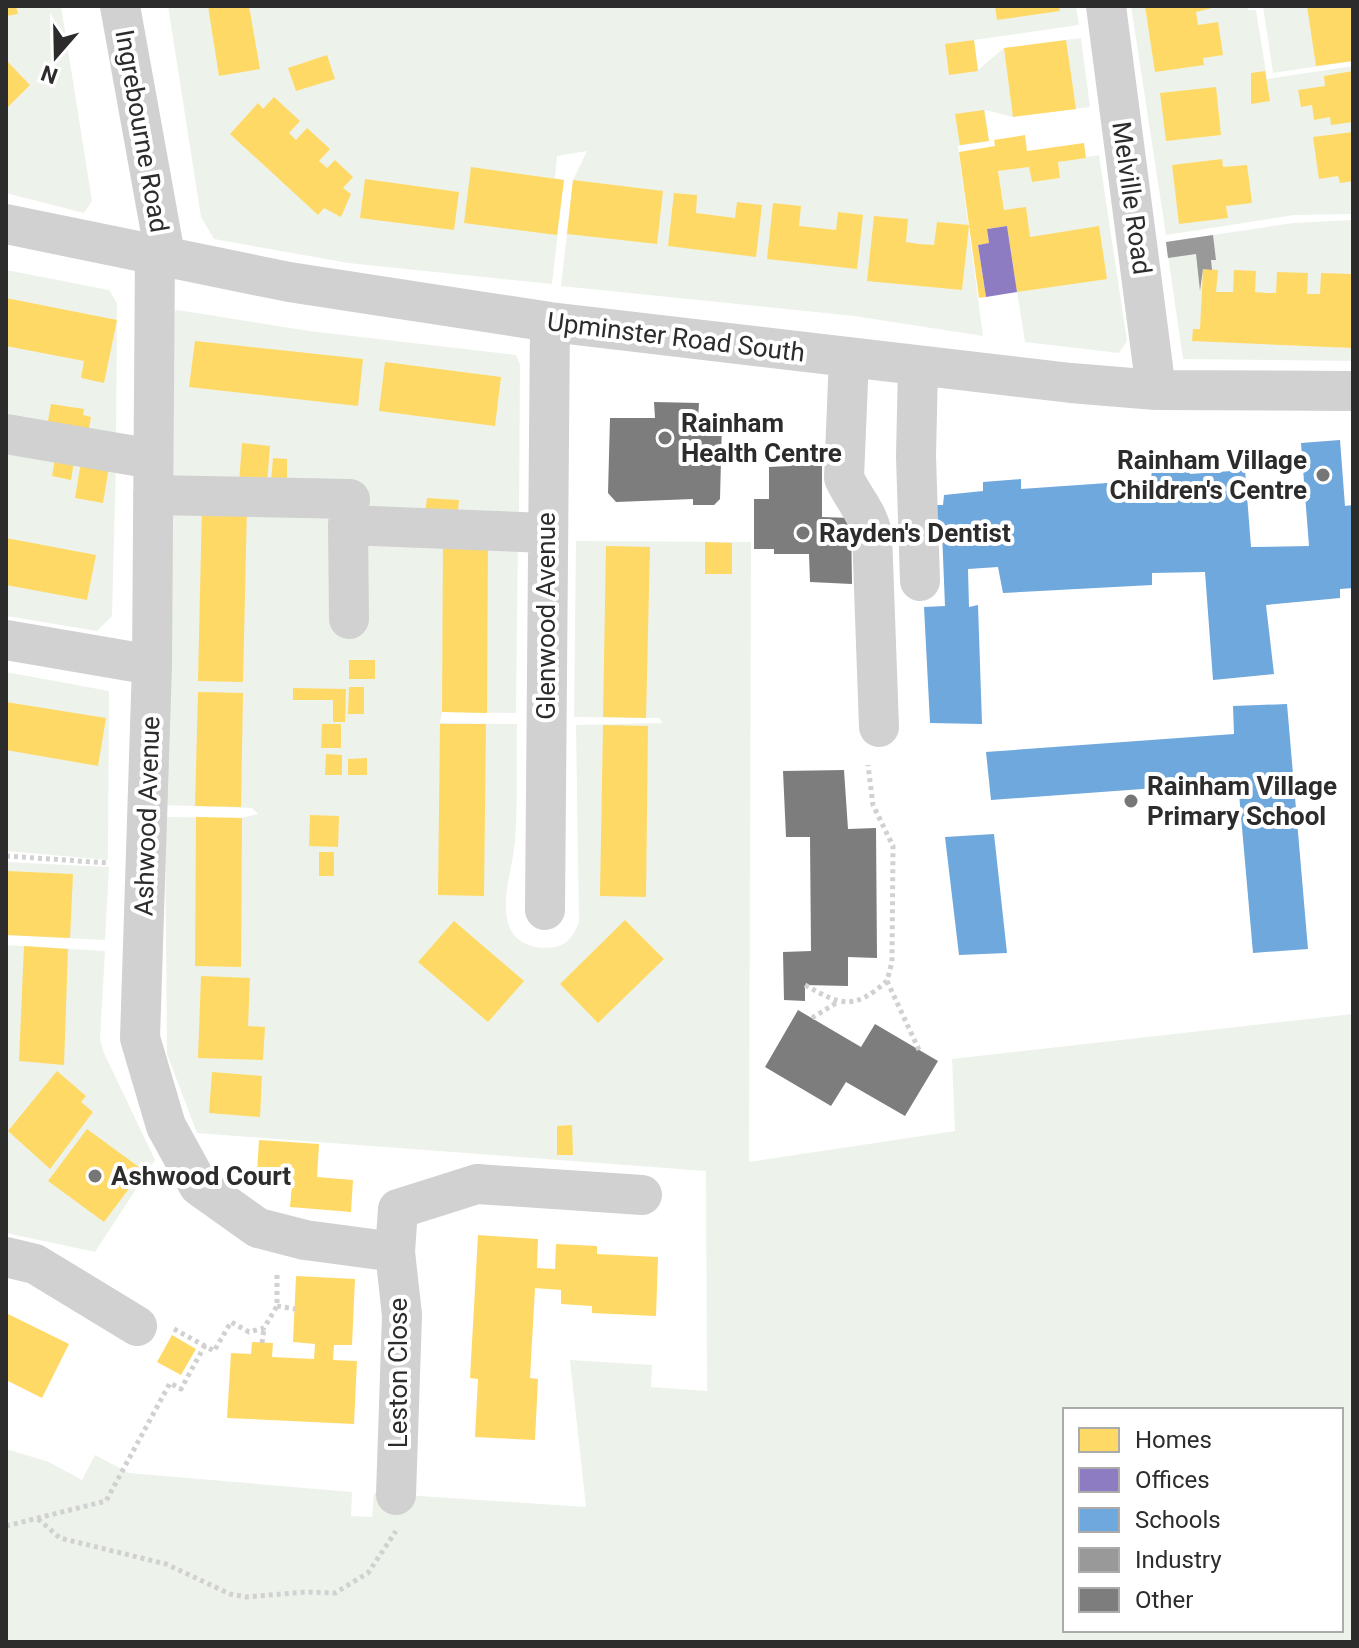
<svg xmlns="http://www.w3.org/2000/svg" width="1359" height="1648" viewBox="0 0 1359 1648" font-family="Roboto,sans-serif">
<rect width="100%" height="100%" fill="#fff"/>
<path fill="#edf3ea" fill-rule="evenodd" d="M6 6H61L92 201 84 213 6 193Z
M168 6H1076L1079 25 974 40 978 70 1004 48 1081 38 1090 107 1013 117 985 110 989 141 958 146 983 336 854 316 561 286 573 180 587 151 557 156 555 178 564 180 552 284 348 263 214 239 201 217Z
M1131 6H1247L1248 10H1256L1267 79 1353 66V214L1294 215 1166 235Z
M1263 6H1353V61L1273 73Z
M1099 155 1127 341 1119 353 1025 342 998 171 1029 167 1032 182 1060 178 1058 162Z
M1353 220V361L1183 359 1166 242 1293 223Z
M6 270 109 290 117 303 116 445 6 426Z
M178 310 309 331 516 355 520 364 519 525 168 487 172 312Z
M6 444 116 462 112 616 97 631 6 616Z
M168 505 344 507 353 535H518L516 713 442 712 440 723 517 724C516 763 518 802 515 841 513 867 500 900 509 926 516 945 537 950 555 947 568 945 574 934 579 922L576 725 663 723 659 718 574 717 576 541 751 542 749 1162 955 1131 952 1059 1353 1014V1642H6V1449L49 1462 82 1480 95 1455 129 1473 352 1492 351 1516 372 1517 374 1493 586 1507 570 1360 652 1365 651 1387 707 1391 706 1171 197 1133 167 1054 165 817 242 818 258 814 252 808 164 805ZM1065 1410H1341V1630H1065Z
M6 672 109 691 108 860 6 851Z
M6 862 109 867 105 940 6 935Z
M6 945 105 951 100 1039 104 1053 155 1160 95 1252 6 1233Z"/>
<path fill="#ffd966" d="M6 6H16L18 14 6 16Z
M208 6H249L260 69 219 76Z
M995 6H1059L1060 11 997 20Z
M1145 6H1220L1196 12 1198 25 1218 22 1223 55 1203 58 1204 65 1155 72Z
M1307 6H1353V61L1316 66Z
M974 40 978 71 949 75 945 44Z
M1066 40 1076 109 1013 117 1004 48Z
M327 55 335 79 296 91 288 68Z
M6 60 30 85 6 109Z
M1265 71 1270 101 1251 104V73Z
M1353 71V122L1331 125 1330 117 1314 120 1312 105 1301 107 1298 90 1325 86 1324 76Z
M1216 87 1221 135 1166 141 1160 93Z
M274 97 300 121 289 133 296 140 307 128 330 149 319 161 327 168 335 160 353 177 343 188 351 194 341 217 324 208 318 215 230 134 258 103 263 109Z
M984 110 989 141 960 145 955 114Z
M1353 132V181L1340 183 1338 176 1319 179 1313 137Z
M1025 135 1027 151 1084 143 1086 158 1058 162 1060 178 1032 182 1029 167 998 171 1004 210 1026 207 1030 237 1099 226 1107 279 1017 292 1007 226 987 229 989 243 978 245 986 297 979 298 959 152 995 146 994 140Z
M1222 159 1223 167 1247 165 1252 203 1226 206 1228 218 1179 224 1172 165Z
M471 167 564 180 557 235 464 223Z
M365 179 459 192 454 230 360 218Z
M573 180 663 191 657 244 567 234Z
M674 193 697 195 696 213 735 218 737 202 762 205 756 257 668 246Z
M773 203 801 206 799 226 836 230 838 212 863 215 857 269 767 259Z
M874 216 908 219 906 242 919 244 934 245 937 222 969 225 962 290 867 281Z
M1203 269 1218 270 1216 292H1233L1234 270 1256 271 1255 292 1266 293H1276L1277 272 1308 273 1307 294H1320L1321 273 1352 274 1353 348 1192 341 1193 329H1200Z
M6 298 117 320 104 383 81 378 84 361 6 346Z
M195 341 363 359 358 406 189 387Z
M385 362 501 377 495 426 379 411Z
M51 404 84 409 83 415 91 417 87 440 46 432Z
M242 443 270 446 267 484 239 483Z
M56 452 75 455 71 480 52 476Z
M82 456 110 461 103 503 75 498Z
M273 458 287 459V481H271Z
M427 498 459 500 457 522 424 521Z
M202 505 247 506 243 682 198 681Z
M6 538 96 555 87 600 6 585Z
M443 538H488L487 713 442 712Z
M705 542 732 543V574H705Z
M606 546 650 547 646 718 603 717Z
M349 660H375V679H349Z
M349 687H364V714H348Z
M293 688 346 689 345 722H333V700H293Z
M198 692 243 693 241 807 195 806Z
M6 702 106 718 98 766 6 750Z
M322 724H341V748H321Z
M440 724H486L484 896 438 895Z
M603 725 648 726 646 897 600 896Z
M326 754 342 755V775H325Z
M367 758V775H348V759Z
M310 815 339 816 338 847 309 846Z
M196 817 242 818 241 967 195 966Z
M319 852H334V876H319Z
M7 871 73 874 70 938 6 935Z
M625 920 664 959 598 1023 560 984Z
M454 921 524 981 488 1022 418 962Z
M24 946 68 949 64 1065 19 1061Z
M201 976 250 978 248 1026 265 1027 263 1060 198 1058Z
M57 1071 86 1096 81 1102 93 1112 50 1169 8 1131Z
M212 1072 262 1076 260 1117 209 1113Z
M572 1125 573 1155H557V1126Z
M87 1129 143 1170 104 1222 48 1181Z
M259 1140 319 1144 317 1177 353 1180 351 1212 290 1207 293 1174 257 1172Z
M478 1235 538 1239 537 1268 555 1269 556 1244 597 1246V1254L658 1257 656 1316 592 1313V1306L561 1304V1290L535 1288 530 1378 538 1379 535 1440 475 1437 478 1379 470 1378Z
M296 1276 355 1279 352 1345H334L333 1360 357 1361 354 1424 227 1418 231 1353 251 1354 252 1342 273 1343 272 1357 314 1359 315 1344 293 1342Z
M6 1313 69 1344 42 1398 6 1380Z
M172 1335 196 1349 181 1375 157 1362Z"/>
<path fill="#8e7cc3" d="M1007 226 1017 292 986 297 978 245 989 243 987 229Z"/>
<path fill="#6fa8dc" d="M1340 440 1345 506 1353 505V588L1340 589V598L1266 605 1274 674 1213 680 1205 572 1152 573V585L1003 593 998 567 968 569 969 607 978 605 982 724 930 723 924 607 945 606 942 532H932V505H943L944 495 983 491V482L1021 479V489L1151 480 1152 469 1189 465 1190 474 1245 470 1251 547 1309 546 1301 443Z
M1287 704 1308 949 1253 953 1238 782 991 800 986 752 1234 734 1233 706Z
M994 834 1007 953 959 955 945 837Z"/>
<path fill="#999" d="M1213 235 1216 260H1211L1212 270 1203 269 1200 291 1196 254 1168 258 1166 242Z"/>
<path fill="#7d7d7d" d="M654 402 699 403 698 421H722L720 499 714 505H693V499L616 502 608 493 610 418H655Z
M822 458V517L851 518 852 584 810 582 809 554H774V549H754V499H769V467L790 466V459Z
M844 770 848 829 876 828 877 958 848 957V986L805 985V1001L784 1000 783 952 811 951 810 837H786L783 771Z
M798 1010 861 1047 875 1024 938 1061 905 1116 846 1082 831 1106 765 1067Z"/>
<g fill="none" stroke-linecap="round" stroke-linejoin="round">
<path stroke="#d1d1d1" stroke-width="5" stroke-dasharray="4 4" stroke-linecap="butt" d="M6 856 109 863
M887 981 919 1050
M805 985C842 1006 854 1010 887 981L892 962 893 846 873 805 868 765
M812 1018 836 1003
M277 1306 295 1309
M174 1329 214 1351 231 1322 249 1332 264 1328 277 1306V1274
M262 1343 264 1328
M38 1519 60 1538 166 1564 230 1594 246 1597 306 1592 335 1593 368 1573 396 1531
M6 1526 106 1501 170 1383 181 1389 205 1345"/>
<path stroke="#d1d1d1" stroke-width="40" d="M120 6 165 255
M1106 6 1156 390
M6 224 289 282 550 322 1071 383 1156 390 1353 391
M155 252 152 665 140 1038 166 1126 199 1186 258 1228 305 1240 395 1252 402 1315 396 1495
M849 357 844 478C853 498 867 511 872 533L879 727
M918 366 916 456 920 581
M6 434 153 459
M153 495 350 499 348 525 546 533
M348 525 349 619
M6 640 152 665
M545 910 550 322
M395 1252 398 1209 477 1184 642 1195
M6 1257 35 1264 137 1326"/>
</g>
<g fill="#767676" stroke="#fff" stroke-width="3">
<circle cx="665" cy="438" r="8"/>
<circle cx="1323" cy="475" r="8"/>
<circle cx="803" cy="533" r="8"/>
<circle cx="1131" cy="801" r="8"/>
<circle cx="95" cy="1176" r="8"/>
</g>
<g text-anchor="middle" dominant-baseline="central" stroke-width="8" stroke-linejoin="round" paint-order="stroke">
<g font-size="26" fill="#2c2c2c" stroke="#fff">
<text transform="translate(142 131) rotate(80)">Ingrebourne Road</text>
<text transform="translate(1132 198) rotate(82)">Melville Road</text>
<text transform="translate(676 337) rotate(7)">Upminster Road South</text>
<text transform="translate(546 616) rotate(-90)">Glenwood Avenue</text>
<text transform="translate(147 816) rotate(-88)">Ashwood Avenue</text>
<text transform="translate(398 1373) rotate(-90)">Leston Close</text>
</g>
<g font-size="26" font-weight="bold" fill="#2c2c2c" stroke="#fff" text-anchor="start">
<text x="681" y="423">Rainham<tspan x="681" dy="30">Health Centre</tspan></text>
<text x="1307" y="460" text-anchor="end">Rainham Village<tspan x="1307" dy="30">Children's Centre</tspan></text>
<text x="819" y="533">Rayden's Dentist</text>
<text x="1147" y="786">Rainham Village<tspan x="1147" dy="30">Primary School</tspan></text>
<text x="111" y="1176">Ashwood Court</text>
</g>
</g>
<rect width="1359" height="1648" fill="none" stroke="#2c2c2c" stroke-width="16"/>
<rect x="1063" y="1408" width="280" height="224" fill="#ffffff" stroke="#ababab" stroke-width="2"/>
<rect x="1079" y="1428" width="40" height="24" fill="#ffd966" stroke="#ababab" stroke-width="2"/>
<text x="1135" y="1448" font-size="24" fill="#2c2c2c">Homes</text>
<rect x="1079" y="1468" width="40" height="24" fill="#8e7cc3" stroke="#ababab" stroke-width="2"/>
<text x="1135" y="1488" font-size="24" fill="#2c2c2c">Offices</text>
<rect x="1079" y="1508" width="40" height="24" fill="#6fa8dc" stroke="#ababab" stroke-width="2"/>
<text x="1135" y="1528" font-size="24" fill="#2c2c2c">Schools</text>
<rect x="1079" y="1548" width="40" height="24" fill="#999999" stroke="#ababab" stroke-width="2"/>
<text x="1135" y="1568" font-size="24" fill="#2c2c2c">Industry</text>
<rect x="1079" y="1588" width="40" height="24" fill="#7d7d7d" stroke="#ababab" stroke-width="2"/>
<text x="1135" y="1608" font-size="24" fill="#2c2c2c">Other</text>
<g transform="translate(56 56) rotate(200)" stroke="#ffffff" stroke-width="6" paint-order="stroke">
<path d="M0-6L14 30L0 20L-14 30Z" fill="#2c2c2c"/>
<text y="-12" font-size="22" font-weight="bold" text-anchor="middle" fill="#2c2c2c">N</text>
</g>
</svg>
